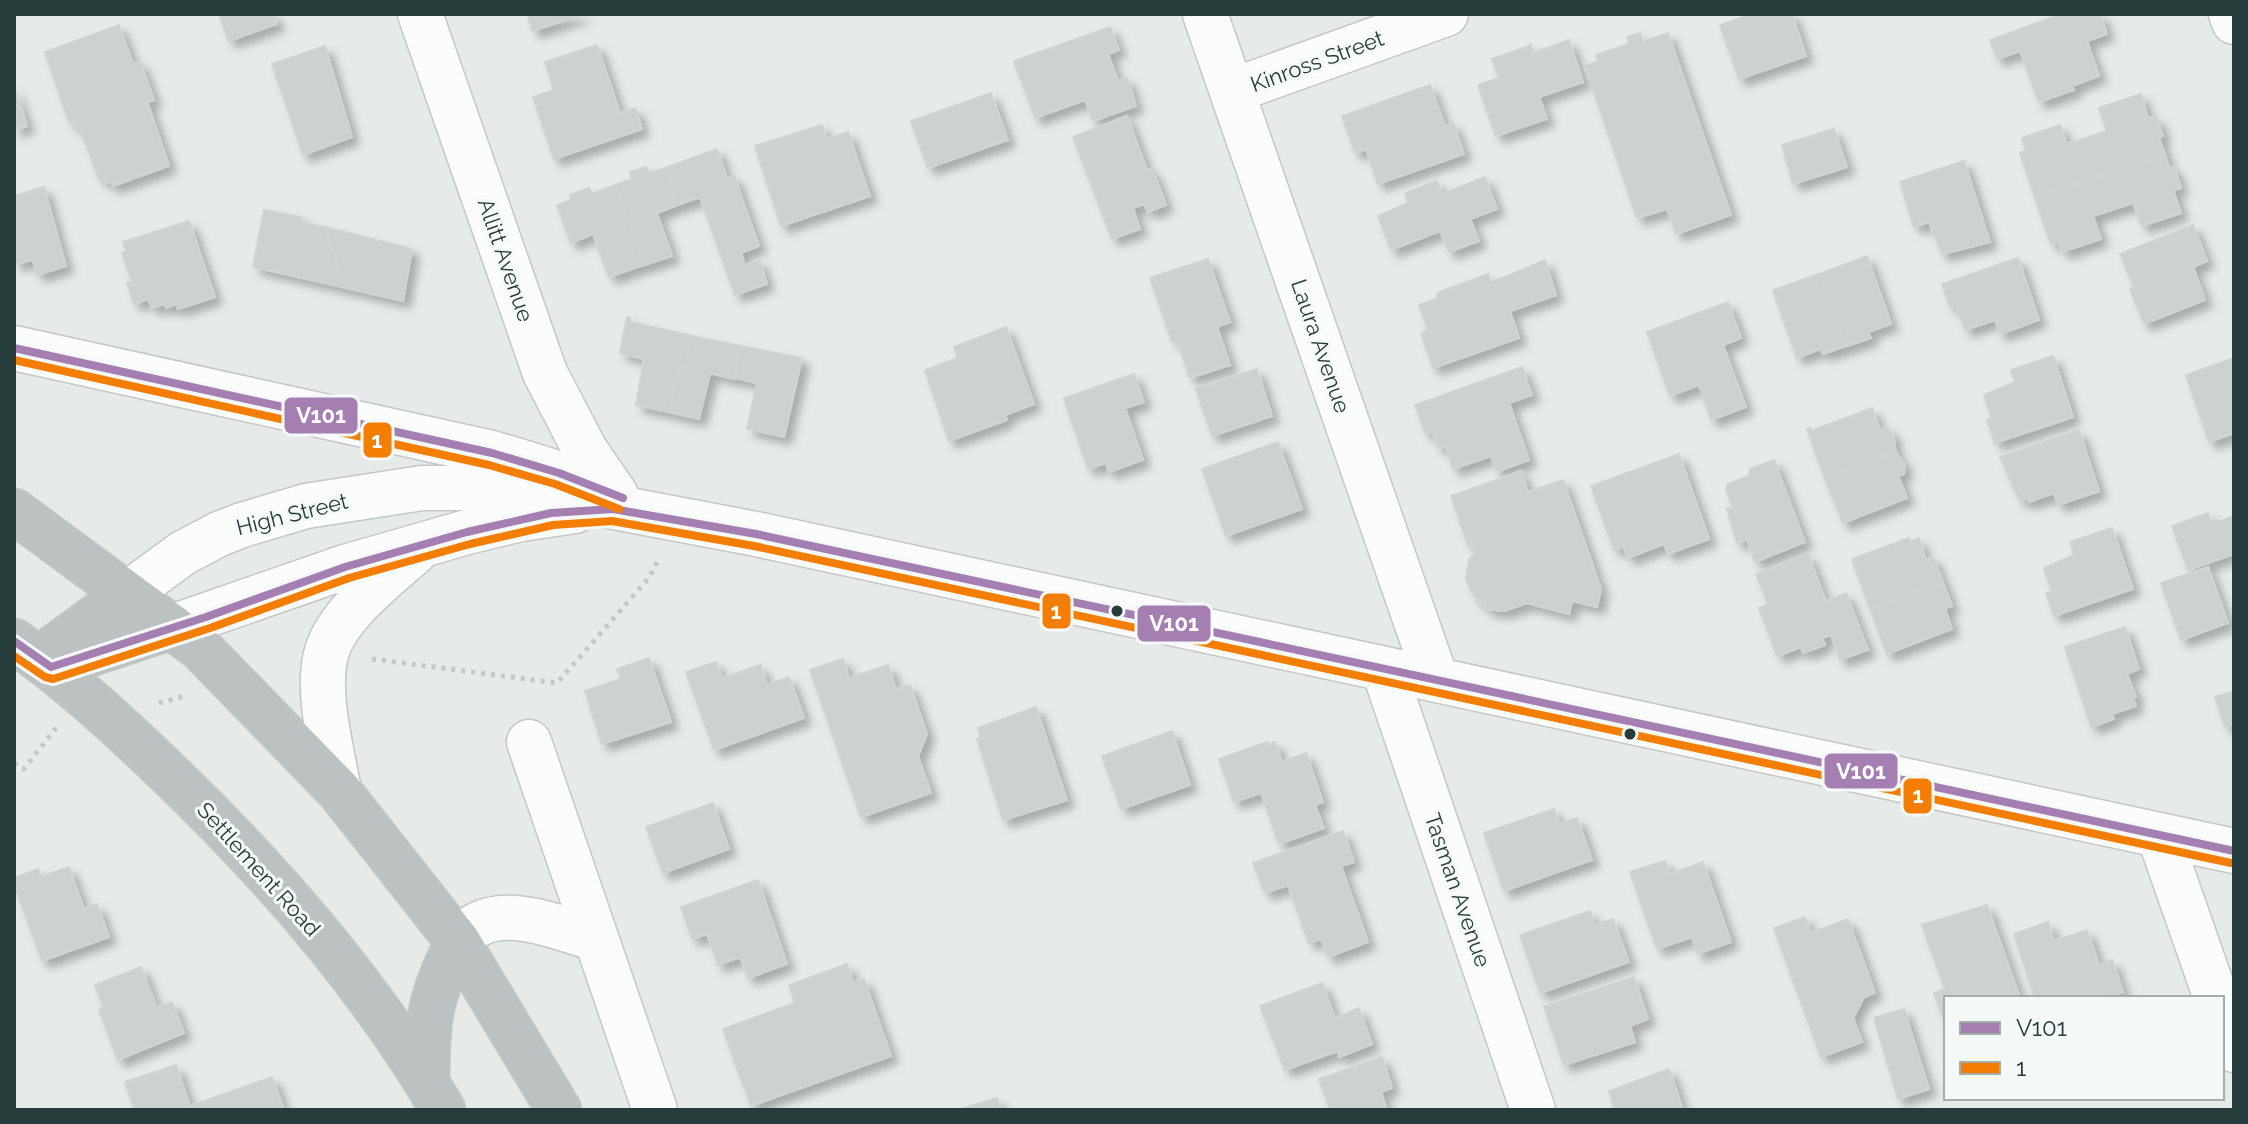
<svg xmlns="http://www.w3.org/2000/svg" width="2248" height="1124" viewBox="0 0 2248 1124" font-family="Raleway,sans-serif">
<defs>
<filter id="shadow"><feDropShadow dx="7" dy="7" stdDeviation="4" flood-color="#0004"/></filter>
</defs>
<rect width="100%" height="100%" fill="#e6ebe9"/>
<path fill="#cdd2d1" stroke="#cfd4d2" stroke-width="2" filter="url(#shadow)" d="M219 14H274L277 24 229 41Z
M527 14H584L533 31Z
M1752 14H1792L1806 56 1739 79 1720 25Z
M2062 14H2100L2107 34 2087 41 2099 76 2072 86 2074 90 2039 102 2020 51 1997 59 1990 40Z
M119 25 133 64 140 62 154 100 76 128 73 120 69 122 45 52Z
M1110 27 1119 50 1108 54 1118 81 1127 78 1136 106 1093 121 1085 100 1035 118 1014 61Z
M1640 33 1643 42 1668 33 1731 215 1676 234 1667 209 1637 218 1585 66 1598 61 1596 55 1629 44 1627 37Z
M1569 40 1583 82 1539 97 1547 119 1496 136 1478 85 1499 78 1492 59 1531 45 1533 53Z
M597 45 620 113 635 108 642 129 554 159 533 97 554 90 545 62Z
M325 46 352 137 303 155 272 64Z
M1430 85 1445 126 1453 123 1464 154 1378 184 1366 149 1355 153 1342 116Z
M14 87 27 126 14 130Z
M991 93 1008 140 928 168 911 121Z
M2141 94 2148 119 2156 116 2163 136 2159 138 2165 154 2035 198 2020 153 2026 151 2022 138 2060 125 2067 144 2107 131 2099 108Z
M148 104 169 166 113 186 111 181 106 183 104 177 99 179 80 128Z
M1127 116 1147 170 1152 169 1166 205 1148 212 1144 204 1133 208 1140 229 1112 239 1073 137Z
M822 125 827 139 848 132 870 196 781 226 755 146Z
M1834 129 1847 167 1793 184 1782 145Z
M717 149 727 178 734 176 759 246 741 253 745 265 759 260 767 284 735 295 700 197 678 205 665 168Z
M2165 154 2169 168 2174 167 2181 188 2173 190 2181 213 2142 226 2133 203 2093 216 2101 239 2062 252 2059 241 2051 244 2035 198Z
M1964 161 1990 242 1942 254 1929 222 1914 227 1900 182Z
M646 167 649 173 665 168 678 205 657 213 672 256 638 267 621 217 626 215 615 185 632 179 630 172Z
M1485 177 1497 209 1470 219 1479 241 1449 252 1440 231 1391 250 1378 216 1408 203 1405 193 1437 181 1442 194Z
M615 185 626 215 621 217 638 267 609 277 593 234 571 243 557 205 571 200 570 195 589 188 592 194Z
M44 187 66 266 37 275 33 260 14 264V196Z
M264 210 301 217 300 223 325 227 346 288 253 267Z
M189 221 215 297 178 309 176 304 166 308 164 304 152 308 148 299 134 304 127 283 132 282 122 253 127 252 123 242Z
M2193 225 2207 261 2193 267 2205 300 2144 324 2130 289 2134 287 2120 254Z
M325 227 412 249 403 301 346 288Z
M1867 256 1891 324 1868 332 1871 338 1847 346 1819 274Z
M2018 258 2039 320 2000 334 1995 320 1965 330 1956 305 1950 307 1942 284Z
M1208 259 1230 322 1217 327 1230 365 1190 378 1177 339 1172 341 1150 278Z
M1545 260 1556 295 1510 311 1519 338 1433 368 1421 333 1428 330 1419 305 1438 298 1437 293 1488 274 1491 283Z
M1819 274 1846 346 1823 354 1820 349 1797 358 1773 290Z
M1728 302 1741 338 1723 345 1746 407 1711 420 1699 385 1670 396 1647 332Z
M627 317H630V322L692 336 685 367 679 366 669 412 636 405 644 359 620 353Z
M1006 327 1034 404 1005 415 1007 420 949 441 925 370 958 358 954 347Z
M692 336 741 346 734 379 710 373 699 419 669 412 679 366 685 367Z
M741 346 802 358 784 437 747 429 757 383 735 378Z
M2053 356 2073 417 1995 443 1987 420 1992 419 1984 395 2015 382 2011 370Z
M2234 358V433L2209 442 2186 375Z
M1522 367 1532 395 1509 403 1529 460 1496 472 1491 456 1453 469 1445 445 1438 448 1433 432 1426 434 1415 405Z
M1257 369 1272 416 1212 436 1196 389Z
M1134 374 1144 402 1125 408 1143 460 1109 472 1106 463 1088 469 1064 398Z
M1872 408 1880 430 1887 427 1893 435 1896 452 1825 479 1807 429 1810 428 1811 431Z
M2079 430 2099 491 2058 505 2054 493 2029 502 2028 498 2020 501 2000 457Z
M1278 442 1302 509 1226 536 1202 469Z
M1896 452 1905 465 1904 474 1898 476 1907 498 1843 523 1825 479Z
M1679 454 1709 539 1668 554 1664 544 1628 558 1623 546 1614 550 1591 486Z
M1774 460 1805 542 1755 562 1747 539 1737 543 1727 509 1733 507 1726 490 1728 484 1749 476 1750 469Z
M1521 471 1528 492 1563 480 1601 589 1597 607 1572 601 1569 614 1527 603 1504 611 1488 609 1474 596 1466 579 1469 560 1475 553 1472 544 1468 545 1451 496Z
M2208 513 2212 524 2234 516V554L2188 570 2172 526Z
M2112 528 2133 589 2054 616 2046 593 2052 592 2044 568 2074 555 2070 542Z
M1909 538 1910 542 1919 538 1926 560 1933 557 1943 582 1870 609 1852 559Z
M1808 554 1826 601 1846 593 1868 650 1840 660 1831 635 1822 638 1825 645 1803 653 1801 647 1777 656 1759 608 1768 604 1756 574Z
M2208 567 2228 623 2181 640 2161 583Z
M1943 582 1952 606 1945 608 1952 629 1887 654 1870 609Z
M2125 627 2139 669 2127 674 2136 697 2133 698 2136 706 2112 714 2114 719 2091 727 2065 647Z
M649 658 671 722 602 744 585 691 621 679 617 669Z
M843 659 849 678 888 665 896 689 910 685 927 734 918 756 931 793 861 817 810 670Z
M716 662 722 678 760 665 767 685 789 677 804 718 714 750 686 672Z
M2234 691V724L2225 727 2215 697Z
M1036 707 1067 800 1003 820 977 739 981 738 978 728Z
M1172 731 1190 785 1121 809 1102 756Z
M1267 742 1268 745 1275 742 1282 762 1306 753 1323 802 1315 805 1324 828 1279 844 1261 793 1234 802 1219 759Z
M713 803 729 849 663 873 646 827Z
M1554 809 1559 824 1577 818 1592 860 1504 891 1484 833Z
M1343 831 1354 862 1341 866 1368 942 1328 957 1321 939 1309 943 1288 885 1265 893 1253 863Z
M1665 861 1670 874 1703 862 1731 942 1697 954 1692 937 1657 949 1630 872Z
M69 867 84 909 97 904 109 937 42 961 14 884V878L38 869 41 877Z
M758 880 787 964 748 978 740 957 718 965 707 934 692 939 681 907Z
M1987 905 2020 998H1946V1026L1934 993 1945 989 1922 925Z
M1590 911 1595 925 1613 919 1629 962 1540 993 1520 935Z
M1805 917 1811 933 1848 919 1875 993 1864 997 1853 1018 1862 1042 1821 1057 1774 928Z
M2048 922 2054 941 2087 930 2099 965 2112 960 2123 992 2104 998H2035L2014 934Z
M847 964 853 983 864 979 891 1056 751 1106 723 1029 795 1003 789 985Z
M141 967 157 1008 172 1002 184 1033 118 1060 99 1010 104 1008 95 985Z
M1634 977 1648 1019 1630 1026 1635 1042 1564 1065 1544 1007Z
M1322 983 1335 1018 1359 1008 1372 1044 1339 1057 1338 1051 1285 1070 1260 1006Z
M1904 1009 1929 1089 1898 1099 1874 1018Z
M1382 1057 1392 1088 1381 1092 1387 1110H1330L1319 1079Z
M176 1065 190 1106 272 1077 284 1110H135L125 1082Z
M1669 1069 1683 1110H1615L1609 1091Z
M997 1098 1000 1110 961 1109Z"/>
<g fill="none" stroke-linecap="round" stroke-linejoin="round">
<g stroke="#c3c8c6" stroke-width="47">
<path id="minor" d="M420 14 545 373 585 450 616 495
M1205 14 1436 679
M2231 14 2234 22
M1232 91 1446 14
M14 348 492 453 561 474
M127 594 183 553 219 534 242 525 306 506 422 488H513L756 534 2234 851
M172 627 345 567 467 532 521 519 575 511
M1384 670 1533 1110
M529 742 655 1110
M339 791C332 750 315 690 327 651 339 613 387 577 416 551
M2159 835 2216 998
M458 942C490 897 551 926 594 938
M2222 1015 2234 1050"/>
</g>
<g stroke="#c3c9c8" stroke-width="47">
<path id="highway" d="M14 511 200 648 339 791 458 942 559 1110
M14 641C68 679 115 722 162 767 269 869 369 982 443 1110
M41 657 127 594
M51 667 172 627
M427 1082C427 1022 429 996 458 942"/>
</g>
<path stroke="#c2cac9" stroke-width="5" stroke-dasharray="4 6" stroke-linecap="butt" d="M372 659 557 683 649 578 658 560
M159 703 184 696
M14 763 24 769 56 728"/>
<use href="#minor" stroke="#fbfcfc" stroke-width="44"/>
<use href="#highway" stroke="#bcc2c2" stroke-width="44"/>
<g stroke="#f5f9f8" stroke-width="14">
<path id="bus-1" d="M14 348 492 453 559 473 623 498
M14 641 51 667 206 617 345 567 467 532 551 513 613 509 756 534 2234 851"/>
</g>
<g stroke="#f5f9f8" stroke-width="14">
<path id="bus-2" d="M14 360 489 465 555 484 619 509
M14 656 45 677 53 679 210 628 349 578 470 544 553 525 612 521 754 546 2231 863"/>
</g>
<use href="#bus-1" stroke="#a57fb2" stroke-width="8"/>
<use href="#bus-2" stroke="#f47e03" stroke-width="8"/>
</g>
<g fill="#263c3a" stroke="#f5f9f8" stroke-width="3">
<circle cx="1117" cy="611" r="7"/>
<circle cx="1630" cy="734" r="7"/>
</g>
<g text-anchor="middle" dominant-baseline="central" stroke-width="6" stroke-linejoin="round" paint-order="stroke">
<g font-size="22" fill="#263c3a" stroke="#f5f9f8">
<text transform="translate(1317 61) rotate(-20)">Kinross Street</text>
<text transform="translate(506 260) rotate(71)">Allitt Avenue</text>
<text transform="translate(1321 346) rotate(71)">Laura Avenue</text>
<text transform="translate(292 514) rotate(-14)">High Street</text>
<text transform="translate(259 869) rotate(48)">Settlement Road</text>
<text transform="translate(1458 890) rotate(71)">Tasman Avenue</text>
</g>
</g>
<g stroke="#f5f9f8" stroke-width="3">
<rect x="283" y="396" width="76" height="39" rx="8" fill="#a57fb2"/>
<rect x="362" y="421" width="31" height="38" rx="8" fill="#f47e03"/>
<rect x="1041" y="592" width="31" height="38" rx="8" fill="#f47e03"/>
<rect x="1136" y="604" width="76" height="39" rx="8" fill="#a57fb2"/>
<rect x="1823" y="752" width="76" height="38" rx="8" fill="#a57fb2"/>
<rect x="1902" y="777" width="31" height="38" rx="8" fill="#f47e03"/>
</g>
<g font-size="22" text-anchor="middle" font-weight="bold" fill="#fff">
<text x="321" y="423">V101</text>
<text x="377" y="448">1</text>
<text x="1056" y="619">1</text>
<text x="1174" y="631">V101</text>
<text x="1861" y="779">V101</text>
<text x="1918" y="803">1</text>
</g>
<rect width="2248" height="1124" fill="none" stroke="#263c3a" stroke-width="32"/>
<rect x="1944" y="996" width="280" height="104" fill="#f5f9f8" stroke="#a2adac" stroke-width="2"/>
<rect x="1960" y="1022" width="40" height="12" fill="#a57fb2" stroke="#a2adac" stroke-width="2"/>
<text x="2016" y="1036" font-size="24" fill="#263c3a">V101</text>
<rect x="1960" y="1062" width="40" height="12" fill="#f47e03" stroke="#a2adac" stroke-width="2"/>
<text x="2016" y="1076" font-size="24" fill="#263c3a">1</text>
</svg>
